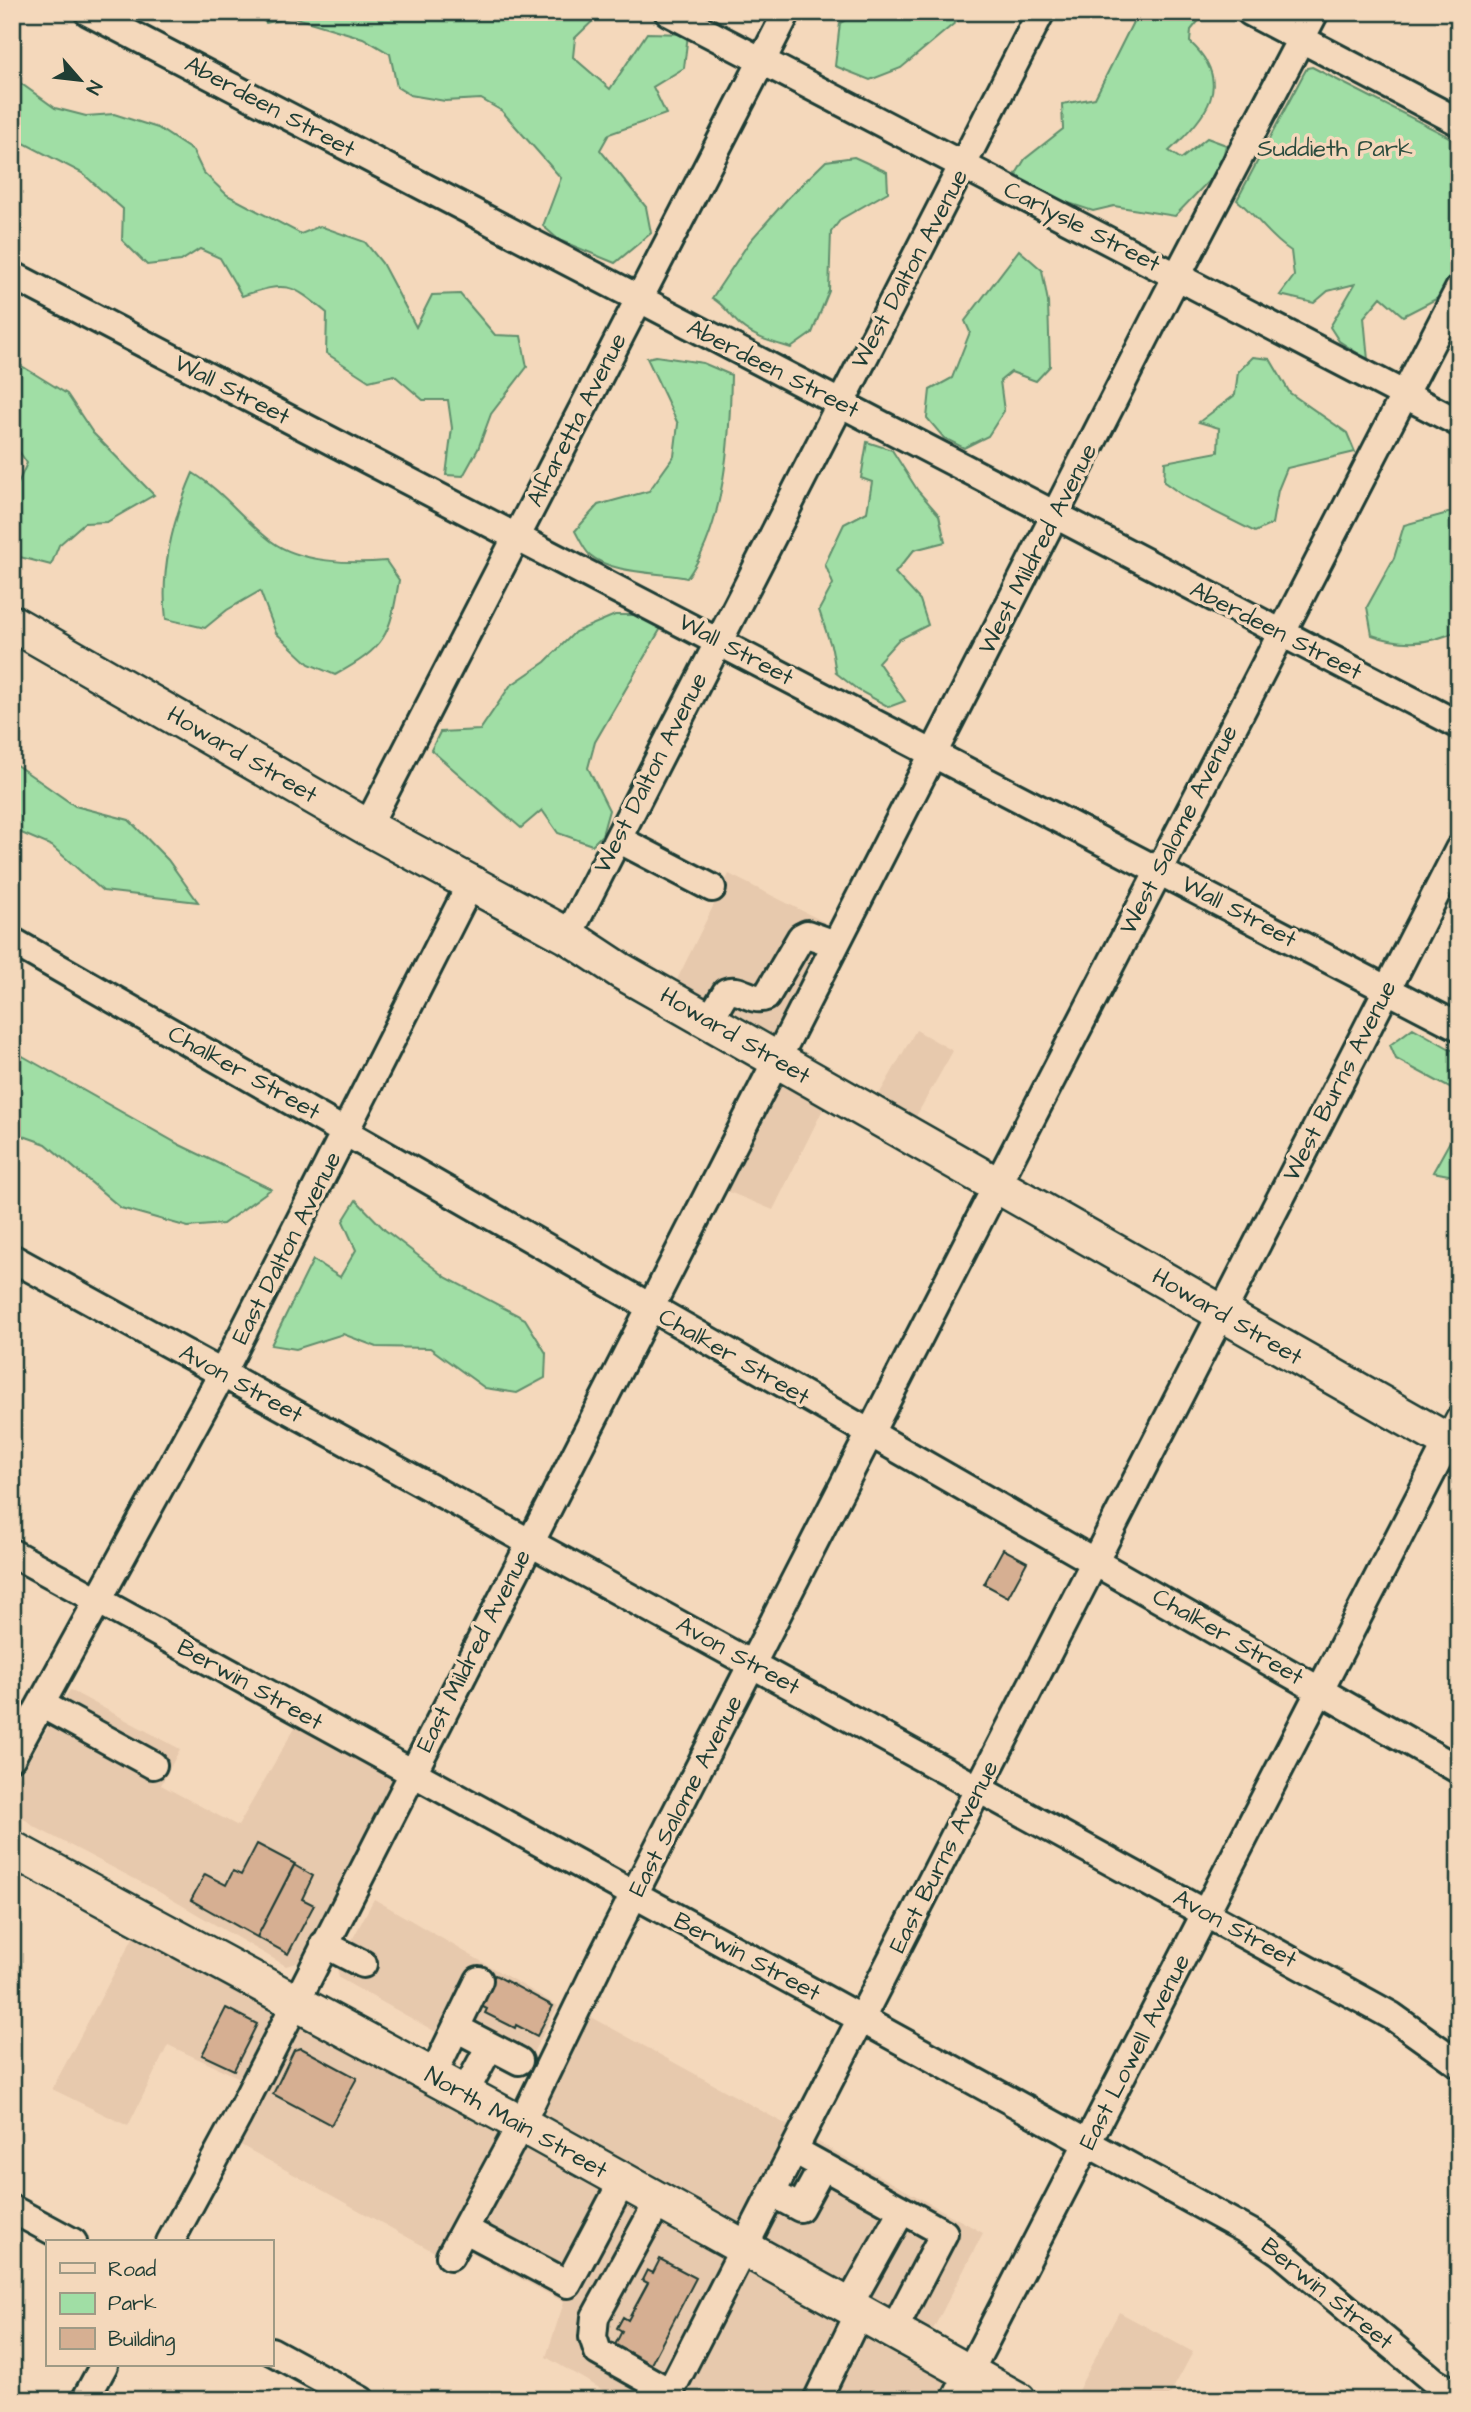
<svg xmlns="http://www.w3.org/2000/svg" width="1471" height="2412" viewBox="0 0 1471 2412" font-family="'Architects Daughter',sans-serif">
<rect width="100%" height="100%" fill="#f4d8bb"/>
<filter id="ink" filterUnits="userSpaceOnUse"><feTurbulence type="fractalNoise" baseFrequency=".0143" numOctaves="2"/><feDisplacementMap in="SourceGraphic" scale="14" xChannelSelector="R" yChannelSelector="G"/><feConvolveMatrix kernelMatrix="1 2 1 2 8 2 1 2 1" color-interpolation-filters="sRGB"/></filter>
<g filter="url(#ink)">
<path fill="#e7c9ad" d="M729 874 842 931 776 1059 832 1091 773 1210 712 1185 775 1059 668 998Z
M916 1030 953 1051 906 1134 869 1112Z
M70 1690 180 1749 161 1785 238 1826 298 1722 395 1776 398 1784 309 1959 286 1966 154 1889 33 1826 13 1809 12 1789Z
M374 1899 558 2006 522 2073 499 2067 339 1978 337 1968Z
M142 1921 520 2124 577 2009 983 2233 924 2347 971 2372 955 2400H620L546 2357 564 2302 466 2250 456 2264 226 2137 253 2084 168 2045 128 2126 52 2089Z
M1119 2312 1193 2352 1167 2400H1073Z"/>
<path fill="#a0dea5" stroke="#608e6c" stroke-width="2" d="M253 12H473L489 17 503 12H602L575 38 573 57 610 89 647 33 688 34 684 68 653 87 666 114 609 134 600 150 646 207 651 233 615 263 559 240 543 226 561 178 502 111 481 99 445 101 410 95 397 87 390 54 363 38 293 17 266 23Z
M860 12H968L901 68 870 80 835 66 840 23Z
M1138 12H1206L1191 30 1190 42C1235 83 1206 118 1169 151L1181 159 1207 138 1226 145 1220 169 1175 216 1114 206 1093 211 1029 190 1016 174 1025 159 1063 129 1062 104 1095 98Z
M1312 67 1459 142V272L1440 297 1403 316 1381 297 1364 317 1368 360 1339 341 1330 327 1355 284 1328 291 1314 303 1280 295 1294 276 1291 251C1269 237 1257 216 1237 200L1303 75 1307 68Z
M12 77 55 108 86 116 114 114 158 128 193 151 203 172 227 195 301 234 320 226 365 242 382 263 416 327 432 295 460 294 495 335 521 336 527 367 491 414 478 449 463 476 446 475 452 428 448 400H423L394 375 369 381 326 353 327 313C291 283 287 281 242 296L220 258 200 249 181 261 147 265 122 240 123 209 82 173 12 137Z
M854 157 887 172 888 192 841 219 831 232 829 291 812 333 791 348C772 342 755 338 740 325 730 316 724 304 712 298L750 241 788 198 826 161Z
M1019 250 1042 270 1048 302 1050 366 1036 381 1011 372 1000 381 1004 411 988 436 964 448 944 438 927 418 930 390 952 378 970 332 965 321Z
M656 356 703 363 731 375C730 438 725 526 687 578 659 572 612 574 590 555 584 550 579 538 575 531L598 505 649 491 674 456 678 424 647 358Z
M1253 357 1270 359 1290 393 1347 433 1355 452 1287 468 1278 490 1272 524 1255 532 1185 497 1164 482 1165 462 1218 452 1219 428 1199 422 1235 395 1238 372Z
M12 360 67 394 93 433 154 495 107 522 84 523 59 545 51 565 12 555V497L27 463 12 441Z
M867 442 892 450 918 491 939 515 945 542 914 550 895 573 920 600 928 625 898 640 878 662 905 701 889 707 858 690 836 673 832 649 819 610 833 584 825 564 844 524 867 512 872 482 861 478Z
M193 473C223 491 243 520 271 541 300 563 352 564 386 561L399 580C390 636 386 647 335 675L309 664 276 633 260 591 227 610 205 628 166 619C160 569 173 519 193 473Z
M1459 510V630C1430 645 1402 646 1372 635L1367 607 1394 558 1404 525Z
M615 615H642L664 623 595 742 588 768 609 810 602 835 592 845 558 833 542 810 521 828 431 750 440 732 480 730 510 686 545 662 575 632Z
M12 762 75 806 129 820 168 860 198 902 103 891 52 846 12 829Z
M1413 1028 1459 1054V1093L1396 1059 1390 1045Z
M12 1050 180 1145 271 1189 223 1224 188 1227 121 1208 46 1144 12 1132Z
M1459 1125V1177L1433 1172Z
M356 1200 385 1230 447 1278 525 1319 546 1353 545 1378 517 1393 485 1388 430 1348 377 1347 343 1334 296 1349 271 1345 313 1260 340 1277 356 1250 343 1221Z"/>
<path fill="#d6af92" stroke="#1f3d34" stroke-width="2" d="M1003 1549 1027 1562 1008 1597 984 1584Z
M257 1844 295 1864 257 1937 191 1900 205 1874 226 1885 233 1871 241 1875Z
M294 1865 313 1876 302 1899 314 1905 288 1954 257 1937Z
M495 1975 553 2006 537 2036 516 2025 515 2028 485 2013 487 2009 479 2005Z
M226 2008 257 2024 234 2070 202 2055Z
M301 2048 357 2078 331 2125 273 2094 294 2050Z
M660 2259 696 2278 650 2366 614 2347 622 2331 617 2328 623 2317 628 2320 648 2283 642 2280 647 2270 653 2273Z"/>
<g fill="none" stroke-linecap="round" stroke-linejoin="round">
<g stroke="#1f3d34" stroke-width="32">
<path id="minor" d="M88 12 1459 725
M668 12 1459 423
M1250 12 1459 122
M12 275 1459 1027
M367 827 787 12
M618 839 712 888
M568 936 1041 12
M12 941C495 1217 976 1495 1459 1770
M709 1021 726 992C741 986 751 1003 766 997L801 937 807 934 835 944
M12 1258 1392 2016 1459 2064
M12 1553 1255 2235 1280 2252 1434 2381 1459 2396
M41 1704 153 1765
M12 1757 222 1374 472 881
M324 1944 363 1964
M456 2028 519 2061
M432 2077 479 1980
M464 2094 490 2046
M794 2150 944 2233 893 2331
M772 2193 800 2208 823 2166
M658 2202 595 2317 593 2337 598 2352 670 2392
M12 2209 73 2242
M466 2230 568 2284 622 2182
M170 2242 237 2118 1166 297 1315 12
M450 2256 521 2124 603 1955 997 1185 1459 289
M848 2307 902 2210
M271 2351 361 2400
M85 2400 104 2365
M666 2400 1459 849
M817 2400 859 2313
M955 2400 1459 1420"/>
</g>
<g stroke="#1f3d34" stroke-width="40">
<path id="major" d="M12 623 367 827 568 936 621 971 1459 1448
M12 1849 521 2124 1018 2400"/>
</g>
<use href="#minor" stroke="#f4d8bb" stroke-width="26"/>
<use href="#major" stroke="#f4d8bb" stroke-width="35"/>
</g>
</g>
<g text-anchor="middle" dominant-baseline="central" stroke-width="7" stroke-linejoin="round" paint-order="stroke">
<g font-size="24" fill="#1f3d34" stroke="#f4d8bb">
<text transform="translate(270 107) rotate(28)">Aberdeen Street</text>
<text transform="translate(1082 227) rotate(27)">Carlysle Street</text>
<text transform="translate(910 269) rotate(-62)">West Dalton Avenue</text>
<text transform="translate(773 369) rotate(27)">Aberdeen Street</text>
<text transform="translate(232 390) rotate(27)">Wall Street</text>
<text transform="translate(577 420) rotate(-63)">Alfaretta Avenue</text>
<text transform="translate(1038 549) rotate(-63)">West Mildred Avenue</text>
<text transform="translate(1276 631) rotate(27)">Aberdeen Street</text>
<text transform="translate(736 650) rotate(28)">Wall Street</text>
<text transform="translate(242 755) rotate(30)">Howard Street</text>
<text transform="translate(651 773) rotate(-63)">West Dalton Avenue</text>
<text transform="translate(1179 830) rotate(-63)">West Salome Avenue</text>
<text transform="translate(1239 912) rotate(28)">Wall Street</text>
<text transform="translate(735 1036) rotate(30)">Howard Street</text>
<text transform="translate(244 1073) rotate(29)">Chalker Street</text>
<text transform="translate(1340 1081) rotate(-63)">West Burns Avenue</text>
<text transform="translate(287 1248) rotate(-63)">East Dalton Avenue</text>
<text transform="translate(1227 1317) rotate(30)">Howard Street</text>
<text transform="translate(734 1357) rotate(30)">Chalker Street</text>
<text transform="translate(241 1384) rotate(29)">Avon Street</text>
<text transform="translate(1228 1637) rotate(30)">Chalker Street</text>
<text transform="translate(474 1651) rotate(-63)">East Mildred Avenue</text>
<text transform="translate(738 1656) rotate(29)">Avon Street</text>
<text transform="translate(250 1685) rotate(29)">Berwin Street</text>
<text transform="translate(686 1796) rotate(-63)">East Salome Avenue</text>
<text transform="translate(944 1857) rotate(-63)">East Burns Avenue</text>
<text transform="translate(1235 1929) rotate(29)">Avon Street</text>
<text transform="translate(747 1957) rotate(28)">Berwin Street</text>
<text transform="translate(1135 2052) rotate(-63)">East Lowell Avenue</text>
<text transform="translate(516 2123) rotate(29)">North Main Street</text>
<text transform="translate(1327 2294) rotate(39)">Berwin Street</text>
</g>
<g font-size="24" fill="#2c4d3f" stroke="#f4d8bb">
<text x="1335" y="149">Suddieth Park</text>
</g>
</g>
<rect width="1471" height="2412" fill="none" stroke="#f4d8bb" stroke-width="42"/>
<rect x="21" y="21" width="1429" height="2370" fill="none" stroke="#1f3d34" stroke-width="2.5" filter="url(#ink)"/>
<rect x="46" y="2240" width="228" height="126" fill="#f4d8bb" stroke="#9f9a85" stroke-width="2"/>
<rect x="60" y="2263" width="35" height="10" fill="#f4d8bb" stroke="#9f9a85" stroke-width="2"/>
<text x="108" y="2276" font-size="21" fill="#1f3d34">Road</text>
<rect x="60" y="2293" width="35" height="21" fill="#a0dea5" stroke="#9f9a85" stroke-width="2"/>
<text x="108" y="2310" font-size="21" fill="#1f3d34">Park</text>
<rect x="60" y="2328" width="35" height="21" fill="#d6af92" stroke="#9f9a85" stroke-width="2"/>
<text x="108" y="2346" font-size="21" fill="#1f3d34">Building</text>
<g transform="translate(80 80) rotate(118)" stroke="#f4d8bb" stroke-width="5" paint-order="stroke">
<path d="M0-5L12 26L0 18L-12 26Z" fill="#1f3d34"/>
<text y="-10" font-size="19" font-weight="bold" text-anchor="middle" fill="#1f3d34">N</text>
</g>
</svg>
